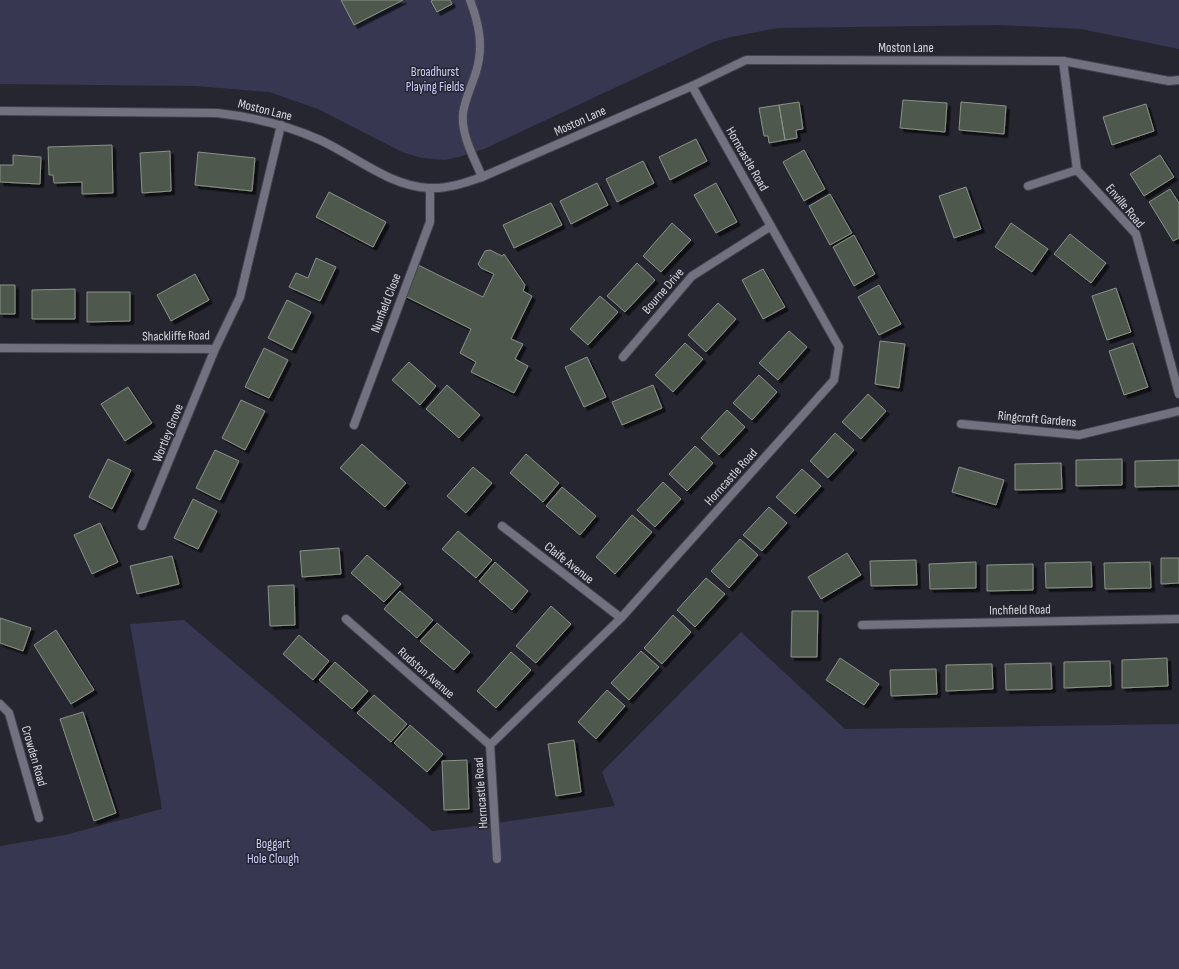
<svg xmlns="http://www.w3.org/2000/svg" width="1179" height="969" viewBox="0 0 1179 969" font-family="'Sofia Sans Condensed',sans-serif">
<defs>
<filter id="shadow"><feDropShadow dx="3.5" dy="3.5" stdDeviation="0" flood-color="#0009"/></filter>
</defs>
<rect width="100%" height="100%" fill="#262631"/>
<path fill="#383751" d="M0 0H1179V49L1081 29 999 25 778 28 731 37 713 42 484 149 459 157 445 160 422 158 402 152 318 109 269 92 196 86 0 84Z
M184 620 432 831 461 828 615 806 602 772 741 632 845 729 1179 724V969H0V846L65 835 162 809 130 624Z"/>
<path fill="#50594d" stroke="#899286" filter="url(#shadow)" d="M341 0H403L354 25Z
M433 0H450L452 4 437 12 431 1Z
M903 100 947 103 945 132 900 128Z
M799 102 803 129 796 130 797 138 785 140 779 105Z
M961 102 1006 106 1004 134 959 130Z
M1146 104 1154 131 1112 145 1103 117Z
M779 105 785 140 769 143 768 136H764L759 108Z
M696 139 707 161 670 180 659 157Z
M112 145 113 193 82 194V182L54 183 53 175H49L48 147Z
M804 150 825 189 804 201 783 162Z
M170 151 171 191 142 193 140 153Z
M198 152 255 158 252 191 195 185Z
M13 155 41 157 40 184 0 182V165H13Z
M1160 155 1174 177 1144 196 1130 174Z
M643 161 654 183 617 202 606 179Z
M597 183 608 205 571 224 560 201Z
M716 183 737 222 716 233 694 195Z
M966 187 981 229 954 238 939 196Z
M1170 189 1179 203V238L1173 241 1149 202Z
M329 192 386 222 373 247 316 217Z
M830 194 852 233 830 245 809 206Z
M551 203 562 225 514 248 503 225Z
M672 223 691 240 661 272 643 256Z
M1011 223 1048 249 1032 272 995 247Z
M1070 234 1106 263 1091 283 1054 254Z
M854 235 875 274 854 286 833 247Z
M490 250 502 256 504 254 525 285 523 291 532 296 511 339 523 344 515 359 528 366 514 393 471 372 476 362 460 353 471 329 403 295 418 265 483 297 494 274 481 268 478 264 485 251Z
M316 258 336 267 320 301 289 287 296 273 308 278Z
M637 263 655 280 625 312 607 296Z
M763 269 785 307 763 319 742 280Z
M195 274 209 300 171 321 157 295Z
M0 285H15V314H0Z
M879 285 901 324 879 335 858 297Z
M1116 288 1131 332 1107 340 1092 296Z
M75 289V319H32V290Z
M87 292H130V321L87 322Z
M600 296 618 312 588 345 570 329Z
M287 300 311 312 292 350 268 338Z
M718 303 736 319 706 352 688 335Z
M789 331 807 347 778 380 759 363Z
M880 341 905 344 899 388 875 384Z
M685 343 703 359 673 392 655 375Z
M1133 343 1148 387 1124 395 1109 351Z
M264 348 288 360 269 398 245 387Z
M587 357 606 397 584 407 565 367Z
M409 362 436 386 420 405 392 380Z
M759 375 777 392 752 420 733 403Z
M447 385 480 415 459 438 426 409Z
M653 385 662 408 622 425 612 402Z
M128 387 152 423 125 441 101 404Z
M868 394 886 411 861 439 842 422Z
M241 400 265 411 245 450 222 438Z
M727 410 745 427 719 455 701 438Z
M835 433 854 450 828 478 810 461Z
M362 444 406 483 385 507 340 468Z
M695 446 713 463 687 491 669 474Z
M215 450 239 461 220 500 196 488Z
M526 454 559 483 543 502 510 473Z
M108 459 131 470 112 509 89 497Z
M1122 459V485L1076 486V460Z
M1179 460V486L1135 487V461Z
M1061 463 1062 489 1015 490V464Z
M473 467 492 483 466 513 447 496Z
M959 467 1004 480 996 505 952 492Z
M802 469 821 486 795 514 776 497Z
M663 482 681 499 655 527 637 510Z
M562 487 596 516 580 535 546 506Z
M193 499 217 511 198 549 174 538Z
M769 507 787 523 762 551 743 535Z
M632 515 652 532 615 574 596 557Z
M100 523 118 562 92 574 74 535Z
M458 531 492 560 476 578 442 549Z
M740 539 758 555 729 588 711 571Z
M339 548 341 574 302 577 300 551Z
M847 553 861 575 821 599 808 577Z
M367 555 401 584 384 602 351 573Z
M172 556 179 584 137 594 130 566Z
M1161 558H1179V583L1161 584Z
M916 560 917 585 871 586 870 561Z
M495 562 528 591 512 610 479 581Z
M976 562V588L930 589 929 564Z
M1091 562 1092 587 1046 588 1045 563Z
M1150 562 1151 588 1105 589 1104 563Z
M1033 564V590L987 591V565Z
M706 578 725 594 695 627 677 610Z
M294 585 295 625 270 626 268 586Z
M400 591 433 620 417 638 384 609Z
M551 606 571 624 536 663 516 646Z
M792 611H818L817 657H791Z
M673 615 691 632 662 664 644 648Z
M0 618 31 628 23 651 0 643Z
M437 623 470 652 454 670 420 641Z
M56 630 94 690 71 704 34 645Z
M299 635 329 661 313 680 283 654Z
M641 651 659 667 629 700 611 683Z
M511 652 531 670 496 708 477 691Z
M840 658 879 684 864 705 826 680Z
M1167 658 1168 686 1122 688V660Z
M1110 661 1111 686 1064 688V662Z
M335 662 368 691 352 709 319 680Z
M1051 663 1052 689 1006 690 1005 664Z
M992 664 993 689 946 691V665Z
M936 669 937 694 891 696 890 670Z
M607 690 625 706 596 739 578 722Z
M374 695 407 724 391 742 357 713Z
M83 712 116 813 94 821 60 719Z
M410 725 443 754 427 772 394 743Z
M574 740 581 792 556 796 548 744Z
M467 760 469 809 444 810 442 761Z"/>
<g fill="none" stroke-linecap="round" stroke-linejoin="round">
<g stroke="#43434d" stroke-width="10">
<path id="service" d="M470 0C479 24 484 46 476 72 472 85 465 99 463 113 461 136 474 157 482 177"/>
</g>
<g stroke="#43434d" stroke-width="10">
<path id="minor" d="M1063 61 1077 170 1136 234 1179 394
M1028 186 1077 170
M0 348 215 349 240 297 281 125
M623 357 692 276 771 226
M961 424 1079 435 1179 411
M354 425 430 222V188
M142 526 215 349
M502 526 621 618
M346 619 490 745
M862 625 1179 619
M0 704 9 713 39 818
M497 859 490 745 621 618 834 380 839 347 692 86"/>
</g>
<g stroke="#43434d" stroke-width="10">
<path id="tertiary" d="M0 111 217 113C253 117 287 125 320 140 355 156 389 186 429 188 447 189 465 183 482 177L692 86 746 60 1063 61 1169 81 1179 80"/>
</g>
<use href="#service" stroke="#717180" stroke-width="8"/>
<use href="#minor" stroke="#717180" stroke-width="8"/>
<use href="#tertiary" stroke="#717180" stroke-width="8"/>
</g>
<g text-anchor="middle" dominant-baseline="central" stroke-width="3" stroke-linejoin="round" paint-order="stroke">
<g font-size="13" fill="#dadae1" stroke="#262631">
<text x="906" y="48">Moston Lane</text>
<text transform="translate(265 110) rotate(14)">Moston Lane</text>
<text transform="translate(580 121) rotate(-24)">Moston Lane</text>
<text transform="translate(747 159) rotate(60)">Horncastle Road</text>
<text transform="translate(1125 206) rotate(50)">Enville Road</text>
<text transform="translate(663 291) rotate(-49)">Bourne Drive</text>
<text transform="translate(386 303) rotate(-69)">Nunfield Close</text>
<text transform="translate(176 336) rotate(-1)">Shackliffe Road</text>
<text transform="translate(1037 419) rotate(5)">Ringcroft Gardens</text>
<text transform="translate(168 433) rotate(-68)">Wortley Grove</text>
<text transform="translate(731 477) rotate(-48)">Horncastle Road</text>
<text transform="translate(569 563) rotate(38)">Claife Avenue</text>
<text transform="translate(1020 610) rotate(-1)">Inchfield Road</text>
<text transform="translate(426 673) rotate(41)">Rudston Avenue</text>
<text transform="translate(34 756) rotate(74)">Crowden Road</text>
<text transform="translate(481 793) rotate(-94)">Horncastle Road</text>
</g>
<g font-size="13" fill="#d1d0ff" stroke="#262631">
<text x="435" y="72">Broadhurst<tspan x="435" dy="15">Playing Fields</tspan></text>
<text x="273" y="844">Boggart<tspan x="273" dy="15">Hole Clough</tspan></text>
</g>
</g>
</svg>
